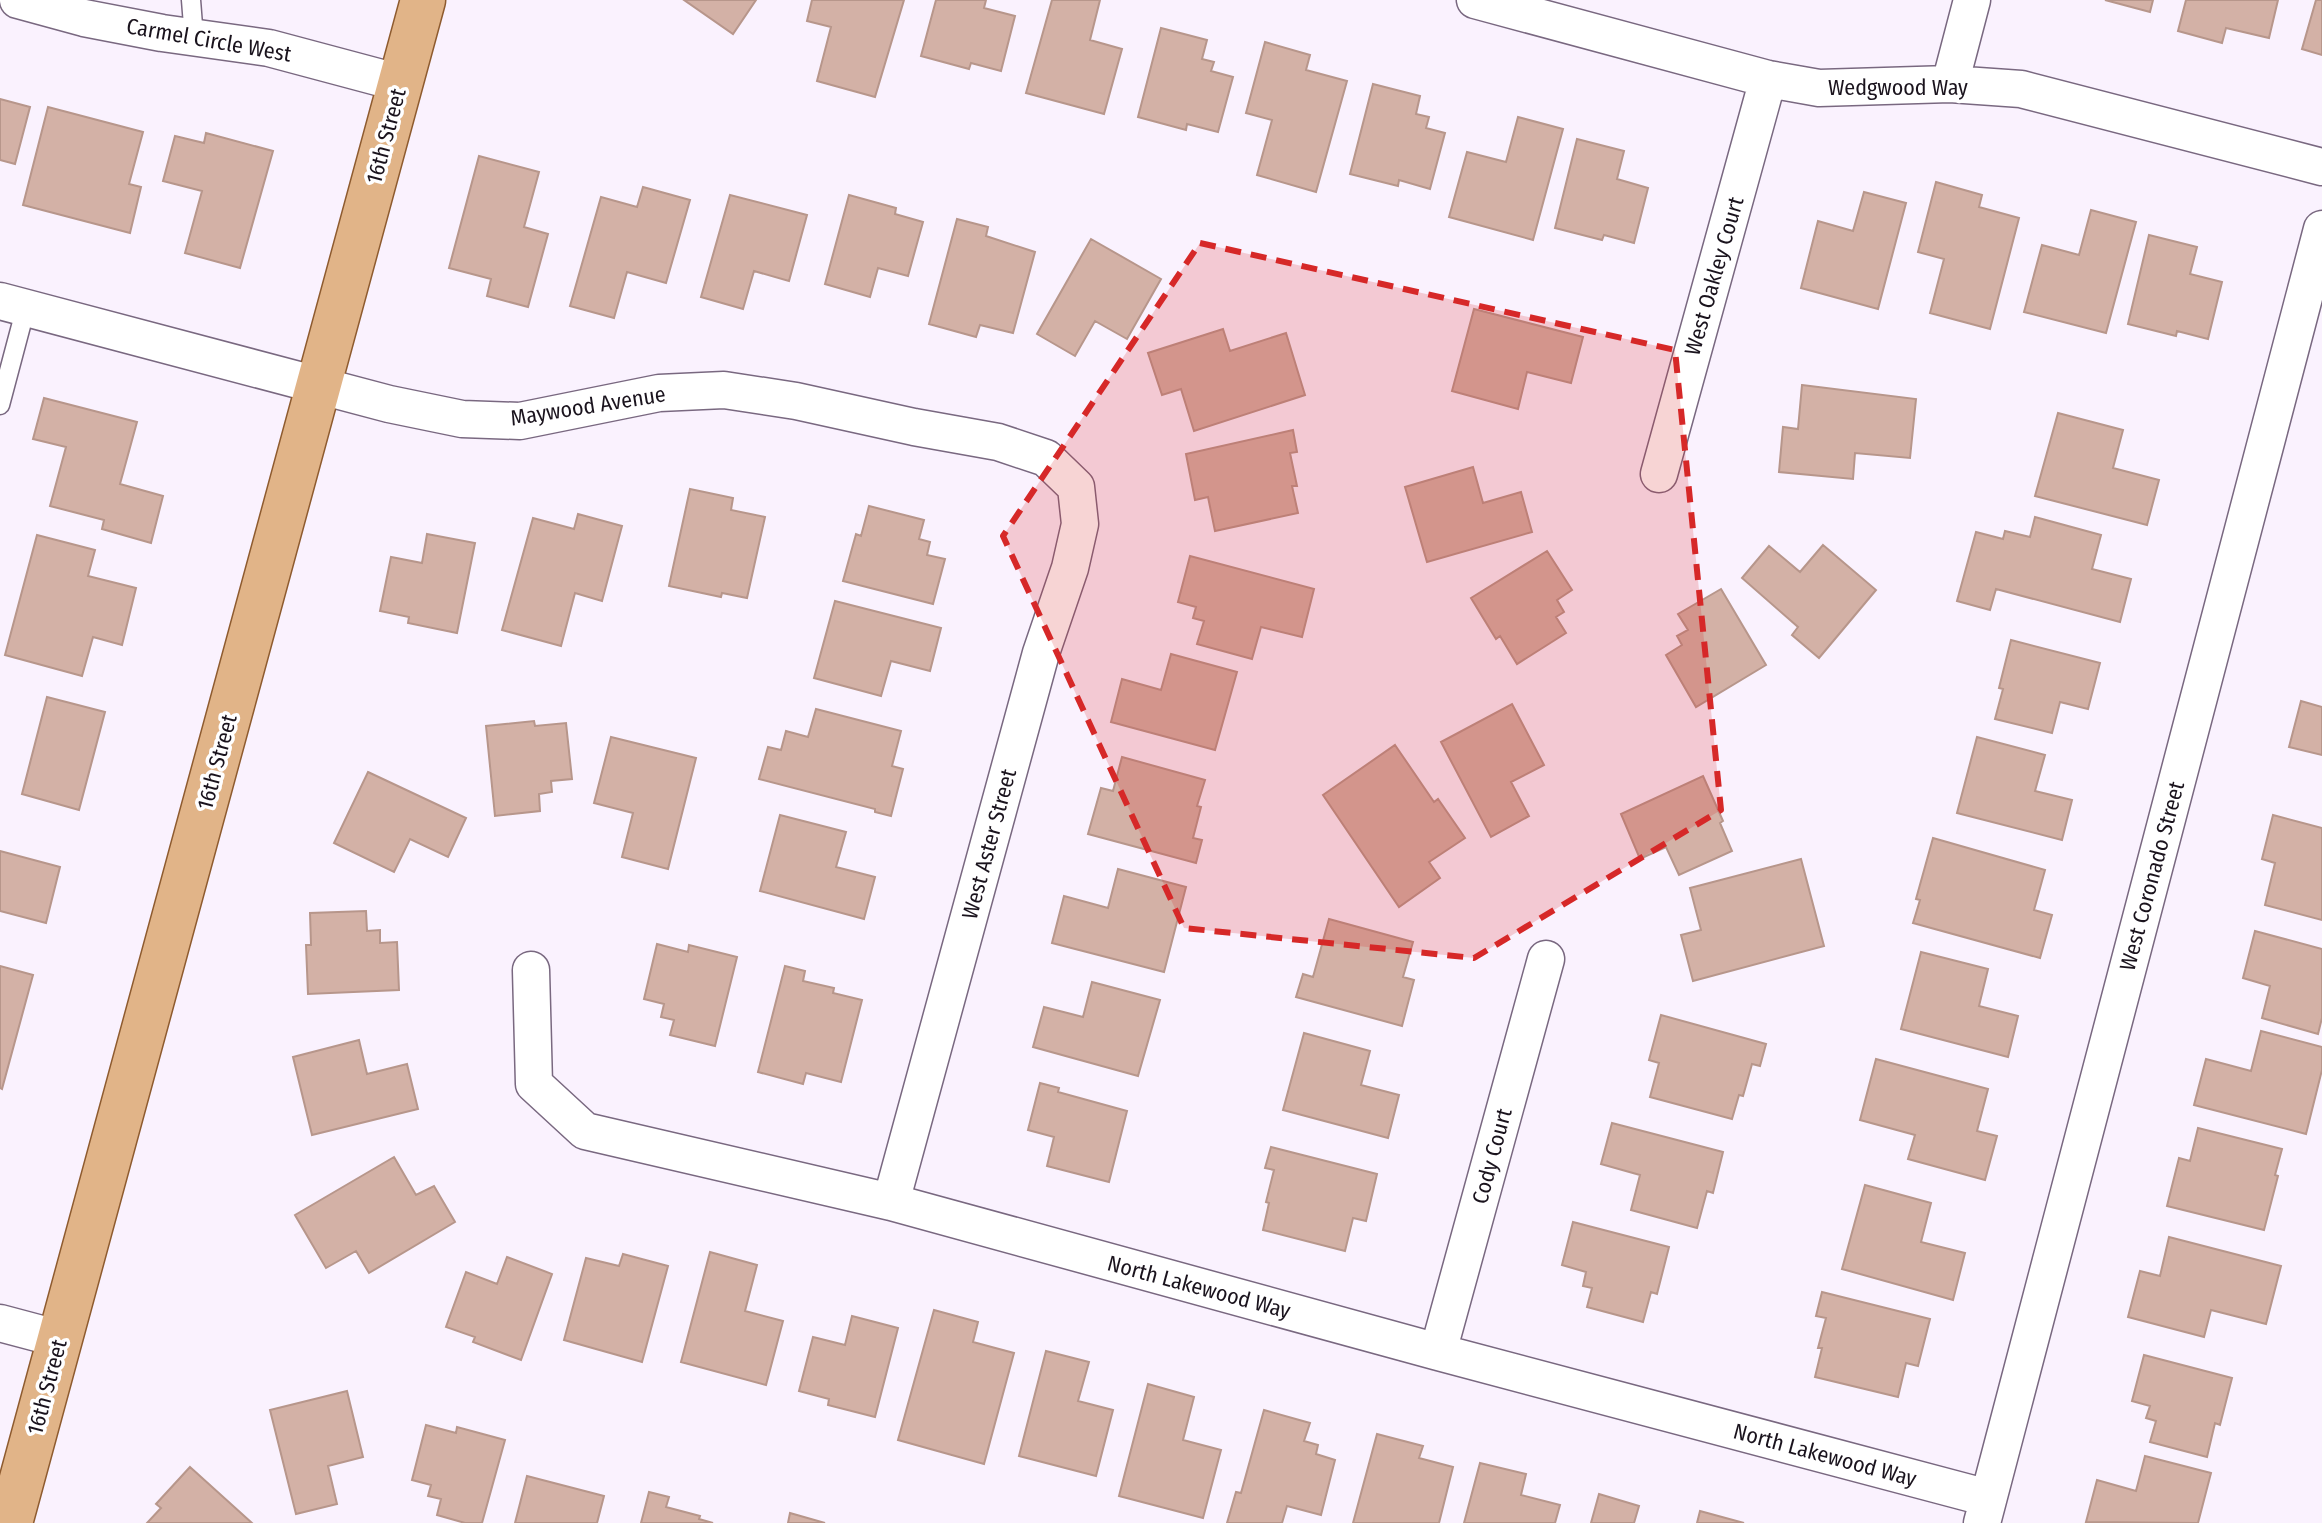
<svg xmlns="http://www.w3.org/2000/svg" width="2322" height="1523" viewBox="0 0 2322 1523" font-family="'Fira Sans Condensed',sans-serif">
<rect width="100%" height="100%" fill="#faf2fe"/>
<path fill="#d3b1a6" stroke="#b7968b" stroke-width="2" d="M684 0H756L733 34Z
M812 0H904L875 97 817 81 831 27 807 21Z
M936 0H986L984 8 1015 16 1001 71 971 63 969 69 921 56Z
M1052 0H1100L1090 40 1122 49 1104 114 1026 93Z
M2105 0H2153L2150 12Z
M2186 0H2278L2269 38 2226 28 2222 43 2178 31Z
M2316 0H2322V55L2302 49Z
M1161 28 1207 40 1202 59 1214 62 1211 71 1233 77 1218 132 1187 124 1186 130 1138 117Z
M1265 42 1310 55 1306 70 1347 81 1316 192 1257 175 1272 120 1246 113Z
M1373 84 1420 96 1416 114 1429 117 1426 128 1445 133 1430 189 1399 180 1398 186 1350 174Z
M0 99 30 107 15 164 0 160Z
M48 107 143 132 129 184 141 187 130 233 23 205Z
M1518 117 1563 129 1533 240 1449 217 1467 152 1506 162Z
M206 133 273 151 240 268 185 253 202 191 163 181 175 136 204 143Z
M1577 139 1624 151 1617 179 1648 188 1634 243 1604 235 1602 240 1555 228Z
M479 156 539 172 524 227 548 234 528 307 487 296 491 279 449 268Z
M1936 182 1982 195 1979 207 2019 218 1990 329 1930 313 1944 259 1918 252Z
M643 187 690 200 666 283 627 272 614 318 570 306 601 197 637 207Z
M1864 192 1906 203 1878 309 1801 288 1818 221 1853 231Z
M730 195 807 215 789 281 754 271 743 309 701 297Z
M849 195 896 208 895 214 923 222 908 276 878 268 870 297 825 284Z
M2091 210 2136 222 2106 333 2024 312 2042 245 2079 255Z
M957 219 988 227 986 236 1035 252 1013 333 980 325 976 337 929 324Z
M2149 235 2197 247 2190 274 2222 282 2208 339 2177 331 2176 336 2128 324Z
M1091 239 1161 279 1127 339 1095 321 1075 356 1037 334Z
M1474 309 1583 337 1571 383 1527 372 1518 409 1452 391Z
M1223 329 1230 351 1286 333 1305 395 1194 431 1181 389 1162 395 1148 353Z
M1802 385 1916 399 1910 458 1855 453 1853 479 1779 472 1783 427 1798 429Z
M44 398 137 422 120 484 163 496 151 543 102 529 104 520 50 506 66 447 33 439Z
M2058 413 2123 430 2113 468 2159 480 2147 525 2035 496Z
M1293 430 1297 452 1290 453 1297 486H1292L1298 513 1215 531 1208 497 1195 500 1186 454Z
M1473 467 1483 503 1521 492 1532 532 1427 562 1405 487Z
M690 489 733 498 731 510 765 517 747 598 722 593 721 597 669 586Z
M869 506 924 520 919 539 930 542 927 555 945 559 933 604 843 581 856 534 861 536Z
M578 514 622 526 602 601 575 593 561 646 502 630 533 518 574 529Z
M2035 517 2101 535 2092 569 2131 579 2120 622 1996 589 1990 610 1957 601 1976 532 2003 539 2005 531 2030 537Z
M427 534 475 543 457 633 408 623 409 617 380 611 391 557 422 563Z
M37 535 95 550 88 576 136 588 122 645 93 637 82 676 5 655Z
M1823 545 1876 590 1819 658 1792 635 1798 627 1742 578 1769 546 1800 572Z
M1547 551 1572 590 1557 600 1564 612 1556 617 1566 633 1517 664 1500 636 1496 639 1471 598Z
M1190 556 1314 589 1302 637 1261 627 1252 659 1197 644 1204 621 1193 618 1196 607 1178 602Z
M1721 589 1766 665 1696 707 1666 655 1682 645 1677 636 1688 630 1678 614Z
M835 601 941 628 930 671 891 661 881 696 814 678Z
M2011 640 2100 663 2088 709 2060 702 2052 733 1995 719 2003 689 1999 688Z
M1171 654 1237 672 1215 750 1111 722 1122 679 1161 690Z
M47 697 105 712 79 810 22 794Z
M2301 701 2322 707V755L2289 747Z
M1512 704 1544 765 1511 782 1529 816 1491 837 1441 742Z
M816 709 901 731 892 766 903 769 891 816 875 812V809L759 779 768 747 781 750 786 731 808 737Z
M534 721 535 726 566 723 572 779 551 781 552 792 539 794 540 811 495 816 486 726Z
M611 737 696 758 668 869 622 857 633 813 594 803Z
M1977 737 2045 755 2035 791 2072 800 2062 840 1957 813Z
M1395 745 1434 802 1438 799 1465 838 1429 862 1440 878 1399 907 1323 795Z
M1122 757 1205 780 1197 806 1201 807 1193 838 1202 840 1196 863 1088 834 1101 788 1113 791Z
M368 772 466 818 448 857 410 839 394 872 334 843Z
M1703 776 1723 821 1720 823 1732 851 1679 875 1666 847 1640 859 1621 814Z
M780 815 846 832 836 867 875 877 864 919 760 891Z
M2273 815 2322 828V920L2265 905 2275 863 2262 859Z
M1933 838 2045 870 2034 910 2052 915 2040 958 1913 923 1920 900 1916 899Z
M0 851 60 867 46 923 0 911Z
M1801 859 1824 946 1693 981 1681 935 1701 930 1690 888Z
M1118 869 1186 887 1164 972 1052 943 1064 896 1108 908Z
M366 911 367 931 380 930V943L397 942 399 990 308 994 306 945H311L310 913Z
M1329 919 1413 942 1403 977 1414 980 1402 1026 1296 997 1303 974 1313 977Z
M2255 931 2322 949V1018L2318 1034 2262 1018 2270 986 2243 978Z
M657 944 688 952 689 945 737 957 715 1046 670 1035 674 1020 661 1017 664 1004 644 999Z
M1921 952 1988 969 1979 1006 2018 1016 2008 1057 1901 1029Z
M0 966 33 975 2 1089 0 1088Z
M785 966 805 971 803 981 834 988 833 993 862 1000 841 1082 806 1073 803 1084 758 1072Z
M1092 982 1160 1000 1138 1076 1033 1047 1044 1007 1083 1017Z
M1661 1015 1766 1044 1760 1066 1752 1064 1743 1096 1739 1095 1732 1119 1650 1097 1659 1063 1649 1060Z
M2261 1031 2322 1047V1070L2306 1134 2194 1105 2206 1059 2251 1071Z
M1304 1033 1370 1051 1361 1085 1399 1095 1388 1138 1283 1110Z
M359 1040 367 1074 407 1064 418 1109 312 1135 293 1057Z
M1876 1059 1988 1089 1977 1131 1997 1136 1985 1180 1908 1159 1915 1135 1860 1120Z
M1040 1083 1059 1088 1058 1092 1127 1111 1109 1182 1047 1166 1054 1137 1028 1130Z
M1612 1123 1723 1152 1713 1193 1707 1191 1697 1228 1631 1210 1640 1175 1601 1164Z
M2198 1128 2282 1149 2275 1175 2278 1176 2264 1230 2167 1206 2179 1158 2190 1161Z
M1271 1147 1377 1174 1366 1221 1353 1218 1345 1251 1263 1230 1269 1203 1266 1202 1274 1170 1265 1168Z
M394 1157 416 1195 434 1186 455 1222 369 1273 356 1251 326 1268 295 1215Z
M1865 1185 1931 1203 1921 1242 1965 1253 1953 1300 1842 1269Z
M1573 1222 1669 1247 1657 1294 1651 1292 1643 1322 1587 1307 1592 1288 1583 1286 1586 1272 1562 1265Z
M2169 1237 2281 1266 2266 1324 2211 1310 2204 1337 2128 1317 2140 1271 2160 1276Z
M710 1252 757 1265 745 1311 783 1321 766 1385 681 1362Z
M623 1254 668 1266 642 1362 564 1340 586 1258 619 1266Z
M507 1257 552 1274 521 1360 473 1342 475 1337 446 1327 466 1272 497 1284Z
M1822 1292 1930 1319 1918 1366 1906 1363 1898 1397 1815 1377 1822 1348H1818L1826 1318 1816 1316Z
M934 1310 978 1322 973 1342 1014 1353 984 1464 898 1440Z
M852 1316 898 1328 875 1417 828 1405 829 1399 799 1391 813 1337 845 1345Z
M1046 1351 1089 1362 1078 1401 1113 1410 1096 1476 1019 1456Z
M2144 1355 2232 1378 2220 1425 2215 1423 2207 1457 2150 1442 2156 1421 2146 1418 2150 1406 2132 1401Z
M1148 1384 1194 1397 1183 1440 1221 1450 1203 1518 1119 1496Z
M347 1391 363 1457 328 1466 337 1504 296 1514 270 1410Z
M1264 1410 1310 1423 1304 1441 1318 1445 1316 1454 1335 1460 1321 1515 1287 1506 1282 1523H1227L1236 1492 1241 1493Z
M426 1425 456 1433 457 1427 505 1440 482 1523H465L437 1515 441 1499 428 1496 431 1485 412 1480Z
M1377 1434 1423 1446 1419 1458 1453 1467 1439 1523H1353Z
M2145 1456 2211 1473 2198 1523 2086 1522 2097 1480 2136 1491Z
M1480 1463 1526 1474 1521 1495 1560 1505 1555 1523H1464Z
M190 1467 252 1523H147L161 1508 156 1504Z
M527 1476 604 1496 597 1523H515Z
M649 1492 669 1497 666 1507 700 1516 699 1519 713 1523H641Z
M1599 1494 1639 1506 1634 1523H1591Z
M1700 1511 1744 1523H1697Z
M790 1513 825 1523H788Z"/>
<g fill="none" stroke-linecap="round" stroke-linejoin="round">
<g stroke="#796880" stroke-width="21">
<path id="service" d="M191 0 194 38
M0 405 26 307"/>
</g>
<g stroke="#796880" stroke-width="39">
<path id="minor" d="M18 0 84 18 162 33 269 48 400 83
M1475 0 1768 79 1819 88 1950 84 2021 89 2322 167
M1950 84 1972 0
M0 301 389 404 462 419 520 421 659 393 724 390 796 401 914 427 998 442 1046 458 1076 487 1080 524 1070 568 1041 653 891 1202
M1659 474 1768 79
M531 970 534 1084 585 1131 891 1202 1438 1352 1988 1498
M0 1323 60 1339
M1438 1352 1546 959
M1982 1523 2322 229"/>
</g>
<g stroke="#8e5b2f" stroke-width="47">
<path id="primary" d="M10 1523 423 0"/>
</g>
<use href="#service" stroke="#fff" stroke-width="18"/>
<use href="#minor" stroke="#fff" stroke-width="36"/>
<use href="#primary" stroke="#e1b488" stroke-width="44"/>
</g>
<path fill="#d62828" fill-opacity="0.2" stroke="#d62828" stroke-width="6" stroke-dasharray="16 10" stroke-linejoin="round" d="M1200 243 1675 350 1721 810 1474 958 1184 928 1003 536Z"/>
<g text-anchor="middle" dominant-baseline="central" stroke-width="7" stroke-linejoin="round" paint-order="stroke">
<g font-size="22" fill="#1a131d" stroke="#fff">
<text transform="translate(209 40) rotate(10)">Carmel Circle West</text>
<text x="1898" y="87">Wedgwood Way</text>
<text transform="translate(386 136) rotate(-75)">16th Street</text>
<text transform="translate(1714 276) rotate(-74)">West Oakley Court</text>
<text transform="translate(588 406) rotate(-9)">Maywood Avenue</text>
<text transform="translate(217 762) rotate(-75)">16th Street</text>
<text transform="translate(989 844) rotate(-75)">West Aster Street</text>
<text transform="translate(2152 876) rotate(-75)">West Coronado Street</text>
<text transform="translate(1492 1156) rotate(-75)">Cody Court</text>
<text transform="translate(1199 1287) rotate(15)">North Lakewood Way</text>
<text transform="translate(47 1387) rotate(-75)">16th Street</text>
<text transform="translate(1825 1455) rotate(15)">North Lakewood Way</text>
</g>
</g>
</svg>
